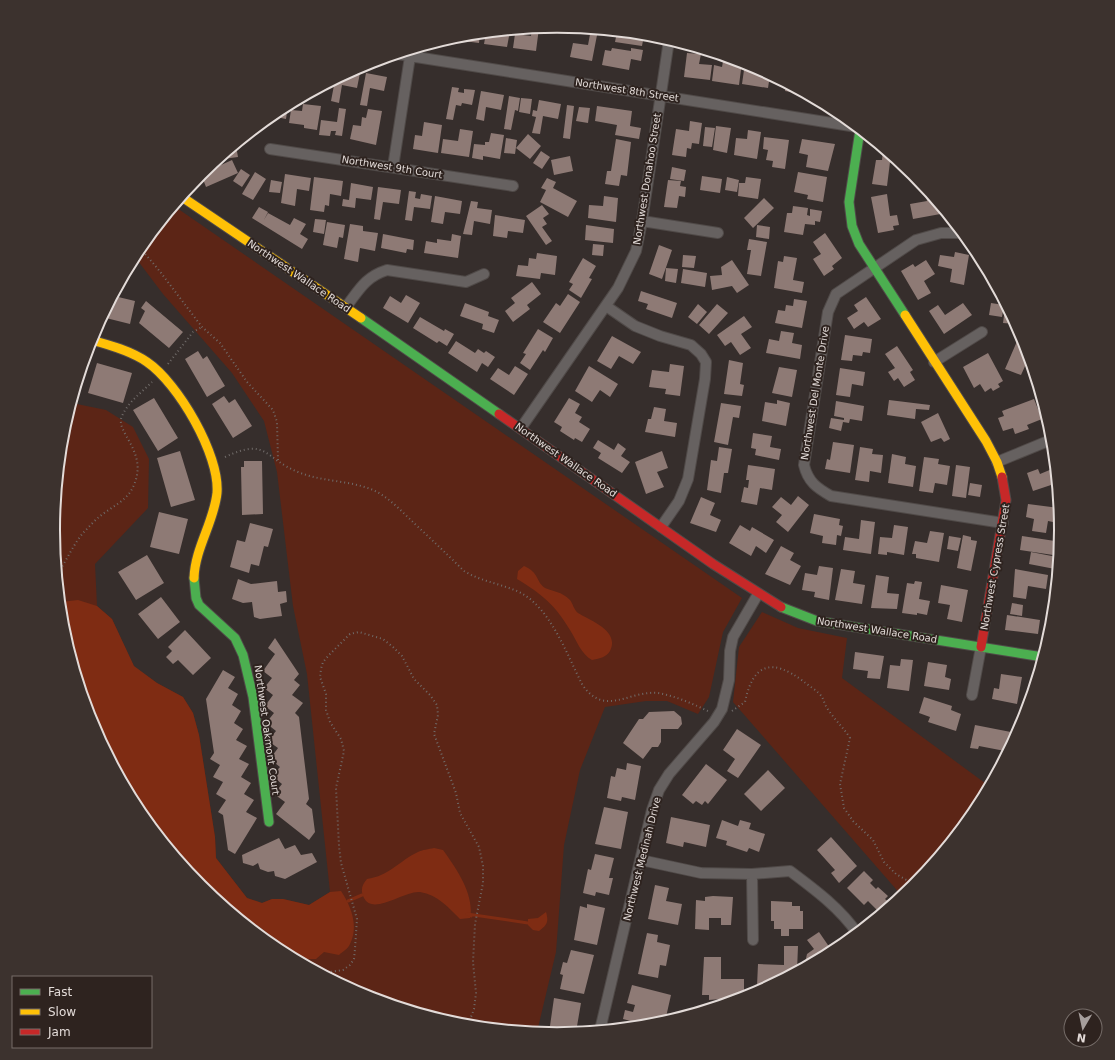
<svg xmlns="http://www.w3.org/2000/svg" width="1115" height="1060" viewBox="0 0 1115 1060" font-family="'DejaVu Sans',sans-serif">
<rect width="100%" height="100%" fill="#362e2c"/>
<path fill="#5c2516" d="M174 206 742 598 723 632 709 697 698 714 667 701H646L605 707 580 770 564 845 556 952 537 1032 459 1024 364 996 277 949 201 886 138 810 92 723 63 628 54 530 63 431 72 403 106 410 133 427 149 459 148 508 95 564 97 606 112 619 134 667 157 683 183 697 193 713 199 735 215 837 216 858 247 898 262 903 272 899H283L309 905 330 892 307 674 293 606 277 472 264 421 232 373 163 294 135 257Z
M762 612 798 628 847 638 842 678 989 786 976 810 914 887 902 896 733 702 739 647Z"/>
<path fill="#7f2c13" d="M524 566C539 572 536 582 545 588 554 592 561 591 570 600 573 604 574 610 578 613 591 621 620 631 610 651 607 657 598 659 592 660 581 654 577 641 570 630 555 605 542 594 517 579L518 571Z
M78 600 97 606 112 619 134 666 157 683 183 697 193 713 199 735 215 837 216 858 247 898 262 903 272 899H283L309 905 330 892 341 891C351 906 359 926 350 944 348 949 342 952 339 955L324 952 316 959H305L297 956 260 927 249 925 201 886 138 810 92 723 63 628 61 602Z
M434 848 443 850C456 868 475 895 470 918L460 919C448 907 438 895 420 892 405 890 373 916 364 898 360 890 362 885 367 879 389 876 399 861 418 852 422 850 429 849 434 848Z
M546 912C549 922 547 925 539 931L533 930 528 925V919L538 918Z"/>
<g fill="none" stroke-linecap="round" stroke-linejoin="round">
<path stroke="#7f2c13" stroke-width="3" d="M348 901 362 895
M471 916 467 914 528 923"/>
</g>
<path fill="#8e7a75" d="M539 28 536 51 513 48 515 34 531 36 532 29Z
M591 29 598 30 592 61 570 57 573 43 588 45Z
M510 31 507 47 484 44 486 33Z
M617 32 644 35 642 46 615 42Z
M480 34 479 43 456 40 457 37 459 36Z
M612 48 631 51V48L643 50 641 61 631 59 629 70 602 65 605 50 611 51Z
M687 53 701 54 699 64 712 65 710 80 684 77Z
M724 56 742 62 739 85 712 81 714 65 722 67Z
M745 63 759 69V73L770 75 768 88 742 84Z
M352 71 360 73 357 88 342 85 339 103 331 101 335 80Z
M366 73 387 77 384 91 370 88 367 106 360 105Z
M773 76 782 81V82L772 80Z
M786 83 797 89V93L785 91Z
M452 87 459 88 458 92 464 93V89L475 90 472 105 462 103 461 106 456 105 453 120 446 119Z
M481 91 504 95 501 110 486 107 484 121 476 119Z
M509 96 520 98 518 111 515 110 511 130 504 129Z
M521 98 532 99 530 114 519 112Z
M539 100 561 104 558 119 543 116 540 134 532 133 536 117 532 116 533 110 537 111Z
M303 104 321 106 317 130 304 128V125L289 123 291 110 302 111Z
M288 105 286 119 276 117 277 112Z
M567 105 574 106 570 139 563 138Z
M597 106 632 111 630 126 641 128 639 139 615 135 617 125 595 121Z
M579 107 590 108 588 123 576 121Z
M339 108 346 109 342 136 335 135 336 131H331L330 136 319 135 321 120 337 122Z
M368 109 382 111 376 145 350 139 353 125 361 126 362 117 366 118Z
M690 121 702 123 699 144 692 143 691 149 687 148 686 157 672 155 676 129 689 131Z
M424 122 442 125 438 153 413 149 415 135 422 136Z
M716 126 731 128 727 153 713 150Z
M705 127 715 128 712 147 703 146Z
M460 129 473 131 469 157 441 153 443 139 458 141Z
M748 130 761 132 757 159 734 155 736 138 747 139Z
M491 133 504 135 500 159 483 156V160L472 158 474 144 485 145V142H489Z
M528 134 541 146 530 159 516 148Z
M764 137 789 140 785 169 772 167 773 161 766 160 768 150 763 149Z
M506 138 517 140 515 154 504 153Z
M616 139 631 142 627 176 621 175 619 186 605 184 607 171H611Z
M802 139 835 144 828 171 806 167 808 155 799 153Z
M234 146H236L238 157 223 159V156Z
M541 151 550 157 542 169 533 163Z
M883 151 887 152 894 157 893 163 890 162 887 186 872 184 876 160H882Z
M570 156 573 171 554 175 551 160Z
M232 160 238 173 206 187 201 174Z
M672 167 686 170 684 181 670 179Z
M908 168 918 178 906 176Z
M241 169 250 175 242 187 233 181Z
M255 172 266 179 253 200 242 194Z
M798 172 827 177 823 202 807 199 808 195 794 192Z
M285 174 311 178 309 191 297 189 295 206 281 203Z
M702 176 722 179 720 193 700 190Z
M314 177 343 181 341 196 330 194 329 206 325 205 324 212 310 210Z
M727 177 739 180 737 192 725 190Z
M746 177 761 179 758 199 738 196 739 183H745Z
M547 178 556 182 553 188 577 201 568 217 540 202 546 190 541 188Z
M271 180 282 182 280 193 269 192Z
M668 180 681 181 680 186 686 187 685 197 679 196 677 208 664 207Z
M351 183 373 187 371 200 356 198 355 208 342 206 343 199 349 200Z
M378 187 401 190 399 204 383 202 380 220 374 219Z
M409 191 416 192 415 198 420 199 421 194 432 196 430 209 414 207 412 221 405 220Z
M887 194 890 216 897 215 899 225 893 226 894 230 878 233 871 197Z
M932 195 946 213 913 219 910 204 927 201 926 196Z
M435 196 462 201 460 214 445 212 443 224 431 222Z
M604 196 618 198 616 222 588 218 589 205 603 206Z
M764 198 774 208 753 228 744 218Z
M471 201 478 202 477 208 492 210 490 224 474 221 472 235 463 234Z
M542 205 549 214 543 218 547 224 542 227 552 241 546 245 526 216Z
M793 206 808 208 807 215 810 216V209L822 211 820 222 815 221V225L805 224 803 235 784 232 787 213H792Z
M259 207 268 212 264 220 268 213 290 225 294 218 306 224 300 234 308 239 302 249 252 218Z
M495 215 525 220 523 233 508 231 507 238 493 236Z
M315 219 326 220 324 234 313 232Z
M327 222 345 225 343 238 339 237 337 248 323 245Z
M350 224 363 226V231L378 233 375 251 360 248 358 262 344 259Z
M586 225 614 229 613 243 585 240Z
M757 225 770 227 769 239 756 237Z
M825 233 842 258 832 266 834 269 824 276 813 259 821 254 813 242Z
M383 234 414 240 413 250 407 249 406 253 381 248Z
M452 234 461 236 458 258 424 253 426 241 437 243V239L451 241Z
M749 239 767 242 761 276 747 274 751 250H747Z
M593 244 604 245 603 256 592 255Z
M659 245 672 250 662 279 649 274Z
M955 252 969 255 964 285 950 282 952 269 938 266 940 255 954 257Z
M537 253 557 256 555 275 541 273 540 279 516 276 518 265 528 266 529 258 536 259Z
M683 255 696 256 694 268 682 267Z
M784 256 797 258 793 280 804 282 802 293 774 288 778 261 783 262Z
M583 258 596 266 589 278 592 279 581 298 569 290 573 284 569 282Z
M732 260 749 285 737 293 732 286 712 290 710 276 722 275 721 267Z
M926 260 935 274 924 281 931 293 918 300 901 271 913 264 915 267Z
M666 268 678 269 676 283 665 281Z
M683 269 707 273 705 287 681 283Z
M532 282 541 294 527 305 530 309 513 322 505 311 515 303 511 298Z
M641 291 677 303 672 318 646 309 648 304 638 301Z
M568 294 580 302 560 333 543 322 556 303 560 306Z
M406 295 420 303 408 323 383 308 390 296 401 303Z
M114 296 135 301 130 324 102 317Z
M866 297 881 319 868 327 864 322 854 329 847 318 858 311 854 305Z
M794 299 807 301 802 328 775 323 778 310 785 311 786 305 793 306Z
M146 301 183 332 169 348 139 323 145 311 141 308Z
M465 303 489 312 488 316 499 320 494 333 482 329 483 324 460 316Z
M963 303 972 315 944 334 929 311 938 305 945 315Z
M991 303 1004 305 1002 317 989 315Z
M698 304 707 312 697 324 688 317Z
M717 304 728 313 709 334 699 325Z
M1005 308 1008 309 1016 324 1003 323Z
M744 316 752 327 741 334 751 348 740 355 731 342 725 346 717 335Z
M420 317 444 331 445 329 454 334 447 346 439 341 437 343 413 328Z
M538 329 553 338 545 352 543 350 530 370 520 363 526 354 523 353Z
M781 331 794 333 792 343 802 345 800 359 766 353 769 339 779 341Z
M845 335 872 339 870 353 863 352 862 356 853 355 852 361 841 360Z
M612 336 641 352 633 364 619 356 611 369 597 361Z
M1018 339 1024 341 1032 366 1026 364 1021 375 1005 369Z
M456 341 475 353 478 349 484 353 486 351 495 357 488 367 482 363 477 372 448 353Z
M897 346 913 370 910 372 915 380 904 387 898 378 894 381 888 372 895 368 885 354Z
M198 351 203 359 207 356 225 386 207 397 185 359Z
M988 353 1003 381 998 384 1000 387 993 391 991 388 985 392 980 384 974 388 963 367Z
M729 360 743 363 740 384 744 385 742 396 724 394Z
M84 363 81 384H78L81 372Z
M97 363 132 373 123 403 88 393Z
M670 364 684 366 680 396 665 394 666 389 649 387 652 370 669 372Z
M515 366 528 374 514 395 490 379 498 368 509 375Z
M589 366 618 384 610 397 600 390 592 402 575 391Z
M779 367 797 370 792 397 772 393Z
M840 368 865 372 863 386 852 384 850 397 836 395Z
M224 396 229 403 235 399 252 426 233 438 212 404Z
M154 398 178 438 158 451 133 410Z
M569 398 580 404 575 413 582 417 579 422 590 429 582 442 575 438 574 440 560 431 562 427 554 422Z
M1034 399 1042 419 1027 425 1029 429 1015 434 1013 428 1003 431 998 418 1004 416 1002 411Z
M777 400 790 403 786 426 762 421 765 402 777 404Z
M889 400 930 405 929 410 916 409 915 419 887 415Z
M836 401 864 406 862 421 850 419 849 423 843 422 841 431 829 428 831 418 844 420V418L834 416Z
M721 403 741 406 739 418 733 417 728 445 714 442Z
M654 407 666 409 664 421 677 423 675 437 645 432 648 419H651Z
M938 413 950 439 944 442 941 438 931 442 921 422Z
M753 433 772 436 770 447 781 449 779 460 755 455 756 449 751 448Z
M598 440 614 450 618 443 626 449 621 456 630 462 622 473 598 458 601 453 593 448Z
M833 442 854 445 850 473 825 469 827 459 830 460Z
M719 447 732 449 728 473H724L721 493 707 490 711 460 717 461Z
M860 447 873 449 872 454 883 455 881 473 870 471 869 482 855 480Z
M180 451 195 500 171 507 157 458Z
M662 451 668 468 657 472 664 487 646 494 635 462Z
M892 454 906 457 905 464 916 466 913 487 888 483Z
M924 457 939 459 938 464 950 466 947 485 935 483 933 493 919 491Z
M244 461H262L263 514 242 515 241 467H244Z
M1055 461 1057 483 1033 491 1027 473 1038 469 1040 474 1052 469 1049 463Z
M748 465 775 469 772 490 760 488 757 505 741 502 744 487 748 488 749 480H746Z
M956 465 970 467 966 498 952 496Z
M970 483 982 485 980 497 968 495Z
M798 496 809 505 788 532 776 522 782 515 772 507 781 497 791 505Z
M701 497 715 503 710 515 721 520 716 532 690 523Z
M1028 504 1059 508 1058 523 1048 521 1046 533 1032 531 1034 519 1026 517Z
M159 512 188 519 179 554 150 547Z
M814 514 840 519 839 525 843 526 841 536 837 535 836 545 822 543 823 536 810 533Z
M861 520 875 522 871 554 843 550 845 537 859 539Z
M250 523 273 529 268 547 264 546 259 566 251 564 249 573 230 567 237 540 245 542Z
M740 525 750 531 752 527 774 540 766 553 756 546 751 556 729 543Z
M894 525 908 527 904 555 887 552V555L878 554 880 537 892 538Z
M930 531 944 533 939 562 916 558V554H912L915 541 927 543Z
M963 535 971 537V540L977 541 971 571 957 568Z
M949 536 961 538 958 551 947 549Z
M1022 536 1055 541 1053 555 1020 550Z
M781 546 794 553 790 560 801 566 790 585 765 574Z
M1031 552 1057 557 1055 569 1029 564Z
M147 555 164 583 136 600 118 572Z
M819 566 833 568 829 600 814 597 815 592 802 590 805 573 817 575Z
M841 569 855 571 853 583 865 585 862 604 835 600Z
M1015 569 1048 575 1046 589 1028 586 1026 599 1013 597Z
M876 575 889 577 887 593 899 594 897 609 871 608Z
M238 579 251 584 277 581 278 592 286 591 287 602 280 604 282 616 260 619 254 617 252 602 243 603 232 599Z
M915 581 922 582 919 599 930 601 927 615 917 613V615L902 613 907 583 914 584Z
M941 585 968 590 962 622 947 619 950 605 938 603Z
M161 597 180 622 158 639 138 614Z
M1012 603 1023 605 1022 616 1010 614Z
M1007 615 1040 620 1038 634 1005 630Z
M185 630 211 658 193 675 178 660 173 664 166 657 172 651 168 647Z
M275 638 299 674 294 680 300 685 292 695 303 703 295 713 299 717 309 799 306 804 312 809 315 832 309 840 276 814 285 802 274 794 282 784 272 776 280 767 270 759 278 748 268 741 276 731 266 723 274 713 265 706 273 695 264 688 272 678 263 671 275 654 268 648Z
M855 652 884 656 880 679 867 678 868 671 853 669Z
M901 659 913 660 909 691 887 688 890 665 900 666Z
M928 662 947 665 945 677 951 679 949 690 924 686Z
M223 670 235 677 228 688 238 694 232 705 241 711 234 723 243 729 236 740 247 746 239 759 249 764 241 777 251 783 244 794 254 800 246 812 257 818 235 854 228 850 223 815 218 812 226 800 216 794 223 782 213 777 220 765 210 759 214 753 206 699Z
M1001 674 1022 677 1017 704 992 699 994 688 999 689Z
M924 697 952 706 951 710 961 714 956 731 928 722 930 717 919 713Z
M674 711 681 717 682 724 678 729H661V742L658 747H652L643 759 623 743 639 719H643L649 712Z
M1015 720 1023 722 1018 732 1013 731Z
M975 725 1016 733 1006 755 1005 751 979 746 978 749 970 748Z
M737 729 761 745 738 778 727 771 735 759 723 750Z
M627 763 641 766 635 800 622 797 621 801 607 798 611 776 615 777 617 768 626 770Z
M706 764 727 780 708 804 705 801 702 805 696 801 693 804 682 795Z
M768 770 785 788 761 811 744 794Z
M604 807 628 812 621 849 595 844Z
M671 817 710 825 706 847 684 842 683 847 666 843Z
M722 820 738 826 740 820 751 823 749 829 765 834 759 852 749 848 747 852 726 845 727 841 716 838Z
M831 837 857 866 839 883 831 873 835 870 817 850Z
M279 838 285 849 295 845 301 855 312 853 317 862 285 879 275 876 274 871 268 872 260 869 258 863 253 866 243 863 242 855Z
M595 854 614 858 609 878H613L609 895 596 892 595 896 583 893 588 869 591 870Z
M864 871 873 880 870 883 876 889 878 887 888 896 885 899 892 905 881 914 868 901 864 905 847 888Z
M655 885 669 888 666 901 682 904 678 925 648 919Z
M713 896 733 897 731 925H721V918H709V930L695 929 696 900 705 901V897Z
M771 901 792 902V906H800V911H803V929H789V936H781V929H774V921H771Z
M587 904 605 908 597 945 574 940 580 906 587 908Z
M819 932 830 948 826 951 825 956 807 965 805 963 807 954 814 949 807 940Z
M647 933 658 935 657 942 670 945 666 966 660 965 658 978 638 974Z
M784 946H798L797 971 769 986H757L758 964 784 965Z
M571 950 594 955 584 994 560 989 563 975 560 974 563 962 567 963Z
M704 957H721V979H744V997L709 1000V995H702Z
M632 985 671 995 666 1017 661 1016 659 1023 646 1025 623 1019 625 1010 633 1012 635 1005 627 1003Z
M554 998 581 1003 576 1032 549 1033Z"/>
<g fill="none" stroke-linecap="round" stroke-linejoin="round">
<g stroke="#504a48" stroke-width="12">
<path id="street" d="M397 54 857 127
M270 149 513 186
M393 167 411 50
M642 221 718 233
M962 233H941L916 240 836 294 828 312 804 465C808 482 817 488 831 496L1003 523
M606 306 635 326 660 336 691 345 701 354 706 362 705 379 688 479 679 501 661 527
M346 307C359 290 365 277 387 270L466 282 484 274
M934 362 982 332
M521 428 618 288 636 251 642 221 669 40
M997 462 1053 439
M972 695 981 647
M641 860 701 873 752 874 790 871C814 889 840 908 857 933
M752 874 753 940
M600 1030 652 810 659 790 669 774 714 722 722 709 729 680 730 651 733 637 758 594"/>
</g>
<g stroke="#504a48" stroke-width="11">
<path id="fast" d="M860 130 849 202 852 226 859 244 905 315
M361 318 499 414
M194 578 196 598 199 605 235 638 243 655 253 697 269 822
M781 607 817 621 1043 657"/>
</g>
<g stroke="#504a48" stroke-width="11">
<path id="slow" d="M182 197 361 318
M905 315 986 441 997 462 1002 477
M91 340C110 345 131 351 147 362 178 383 220 455 217 493 214 522 195 548 194 578"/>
</g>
<g stroke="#504a48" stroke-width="11">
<path id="jam" d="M499 414 713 564 781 607
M981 647 1006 500 1002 477"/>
</g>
<path stroke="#706b69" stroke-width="2" stroke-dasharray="1 3" stroke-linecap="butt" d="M140 248 158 269 202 327 220 343 247 382 273 410 277 422 278 460
M168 364 193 332 202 327
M225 457C268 437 263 458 298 472 322 482 349 480 373 490 389 497 402 512 415 524 432 540 448 555 464 571 482 582 503 584 521 593 551 609 567 655 582 684 604 718 629 690 658 693 676 696 693 704 710 712
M58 573C67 560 74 543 84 532 89 527 94 521 99 517 111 507 127 501 133 487 150 452 114 432 122 416 128 402 141 393 152 382
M732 711 745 702C753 663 772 658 803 681 809 686 818 691 822 697 824 701 825 705 827 708 834 719 843 727 850 738L840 784 844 808 853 821 873 840 884 862 896 874 915 885
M323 973 343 970 350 965 354 959 355 949 357 919 341 863 339 846 336 788 344 751 341 739 330 722 326 710V694L320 677 321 669 323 662 329 655 350 634 359 632 383 639 393 647 402 656 414 679 430 695 437 705 438 715 434 734 456 793 460 813 479 847 483 866V883L475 924 473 962 476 993 474 1009 468 1025"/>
<use href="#street" stroke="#666160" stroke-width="10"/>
<use href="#fast" stroke="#4caf50" stroke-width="9"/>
<use href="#slow" stroke="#ffc107" stroke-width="9"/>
<use href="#jam" stroke="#c62828" stroke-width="9"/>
</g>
<g text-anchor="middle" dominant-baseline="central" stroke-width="4" stroke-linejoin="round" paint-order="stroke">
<g font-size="10" fill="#e3dbd8" stroke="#2e231f">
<text transform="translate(627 90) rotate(9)">Northwest 8th Street</text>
<text transform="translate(392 167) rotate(9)">Northwest 9th Court</text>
<text transform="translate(647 179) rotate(-81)">Northwest Donahoo Street</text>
<text transform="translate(299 276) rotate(34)">Northwest Wallace Road</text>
<text transform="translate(815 393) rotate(-81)">Northwest Del Monte Drive</text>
<text transform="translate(566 460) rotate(35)">Northwest Wallace Road</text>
<text transform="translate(995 567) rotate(-80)">Northwest Cypress Street</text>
<text transform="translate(877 630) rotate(9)">Northwest Wallace Road</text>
<text transform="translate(267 730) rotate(82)">Northwest Oakmont Court</text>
<text transform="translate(642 859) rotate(-76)">Northwest Medinah Drive</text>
</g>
</g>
<path d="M0 0H1115V1060H0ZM60 530a497 497 0 1 1 994 0a497 497 0 1 1-994 0Z" fill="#3c322e" fill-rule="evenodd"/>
<path fill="none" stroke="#e3dbd8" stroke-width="2" d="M60 530a497 497 0 1 1 994 0a497 497 0 1 1-994 0Z"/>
<rect x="12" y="976" width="140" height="72" fill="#2e231f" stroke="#766d69"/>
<rect x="20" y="989" width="20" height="6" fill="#4caf50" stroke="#766d69"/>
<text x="48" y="996" font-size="12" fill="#e3dbd8">Fast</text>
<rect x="20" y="1009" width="20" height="6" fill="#ffc107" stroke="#766d69"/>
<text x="48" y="1016" font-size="12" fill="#e3dbd8">Slow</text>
<rect x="20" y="1029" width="20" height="6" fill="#c62828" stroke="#766d69"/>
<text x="48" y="1036" font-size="12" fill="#e3dbd8">Jam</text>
<g transform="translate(1083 1028) rotate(189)"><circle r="19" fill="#2e231f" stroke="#766d69"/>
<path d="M0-3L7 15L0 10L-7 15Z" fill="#a69e9c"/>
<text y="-6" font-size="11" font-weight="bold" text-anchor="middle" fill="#e3dbd8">N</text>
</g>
</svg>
